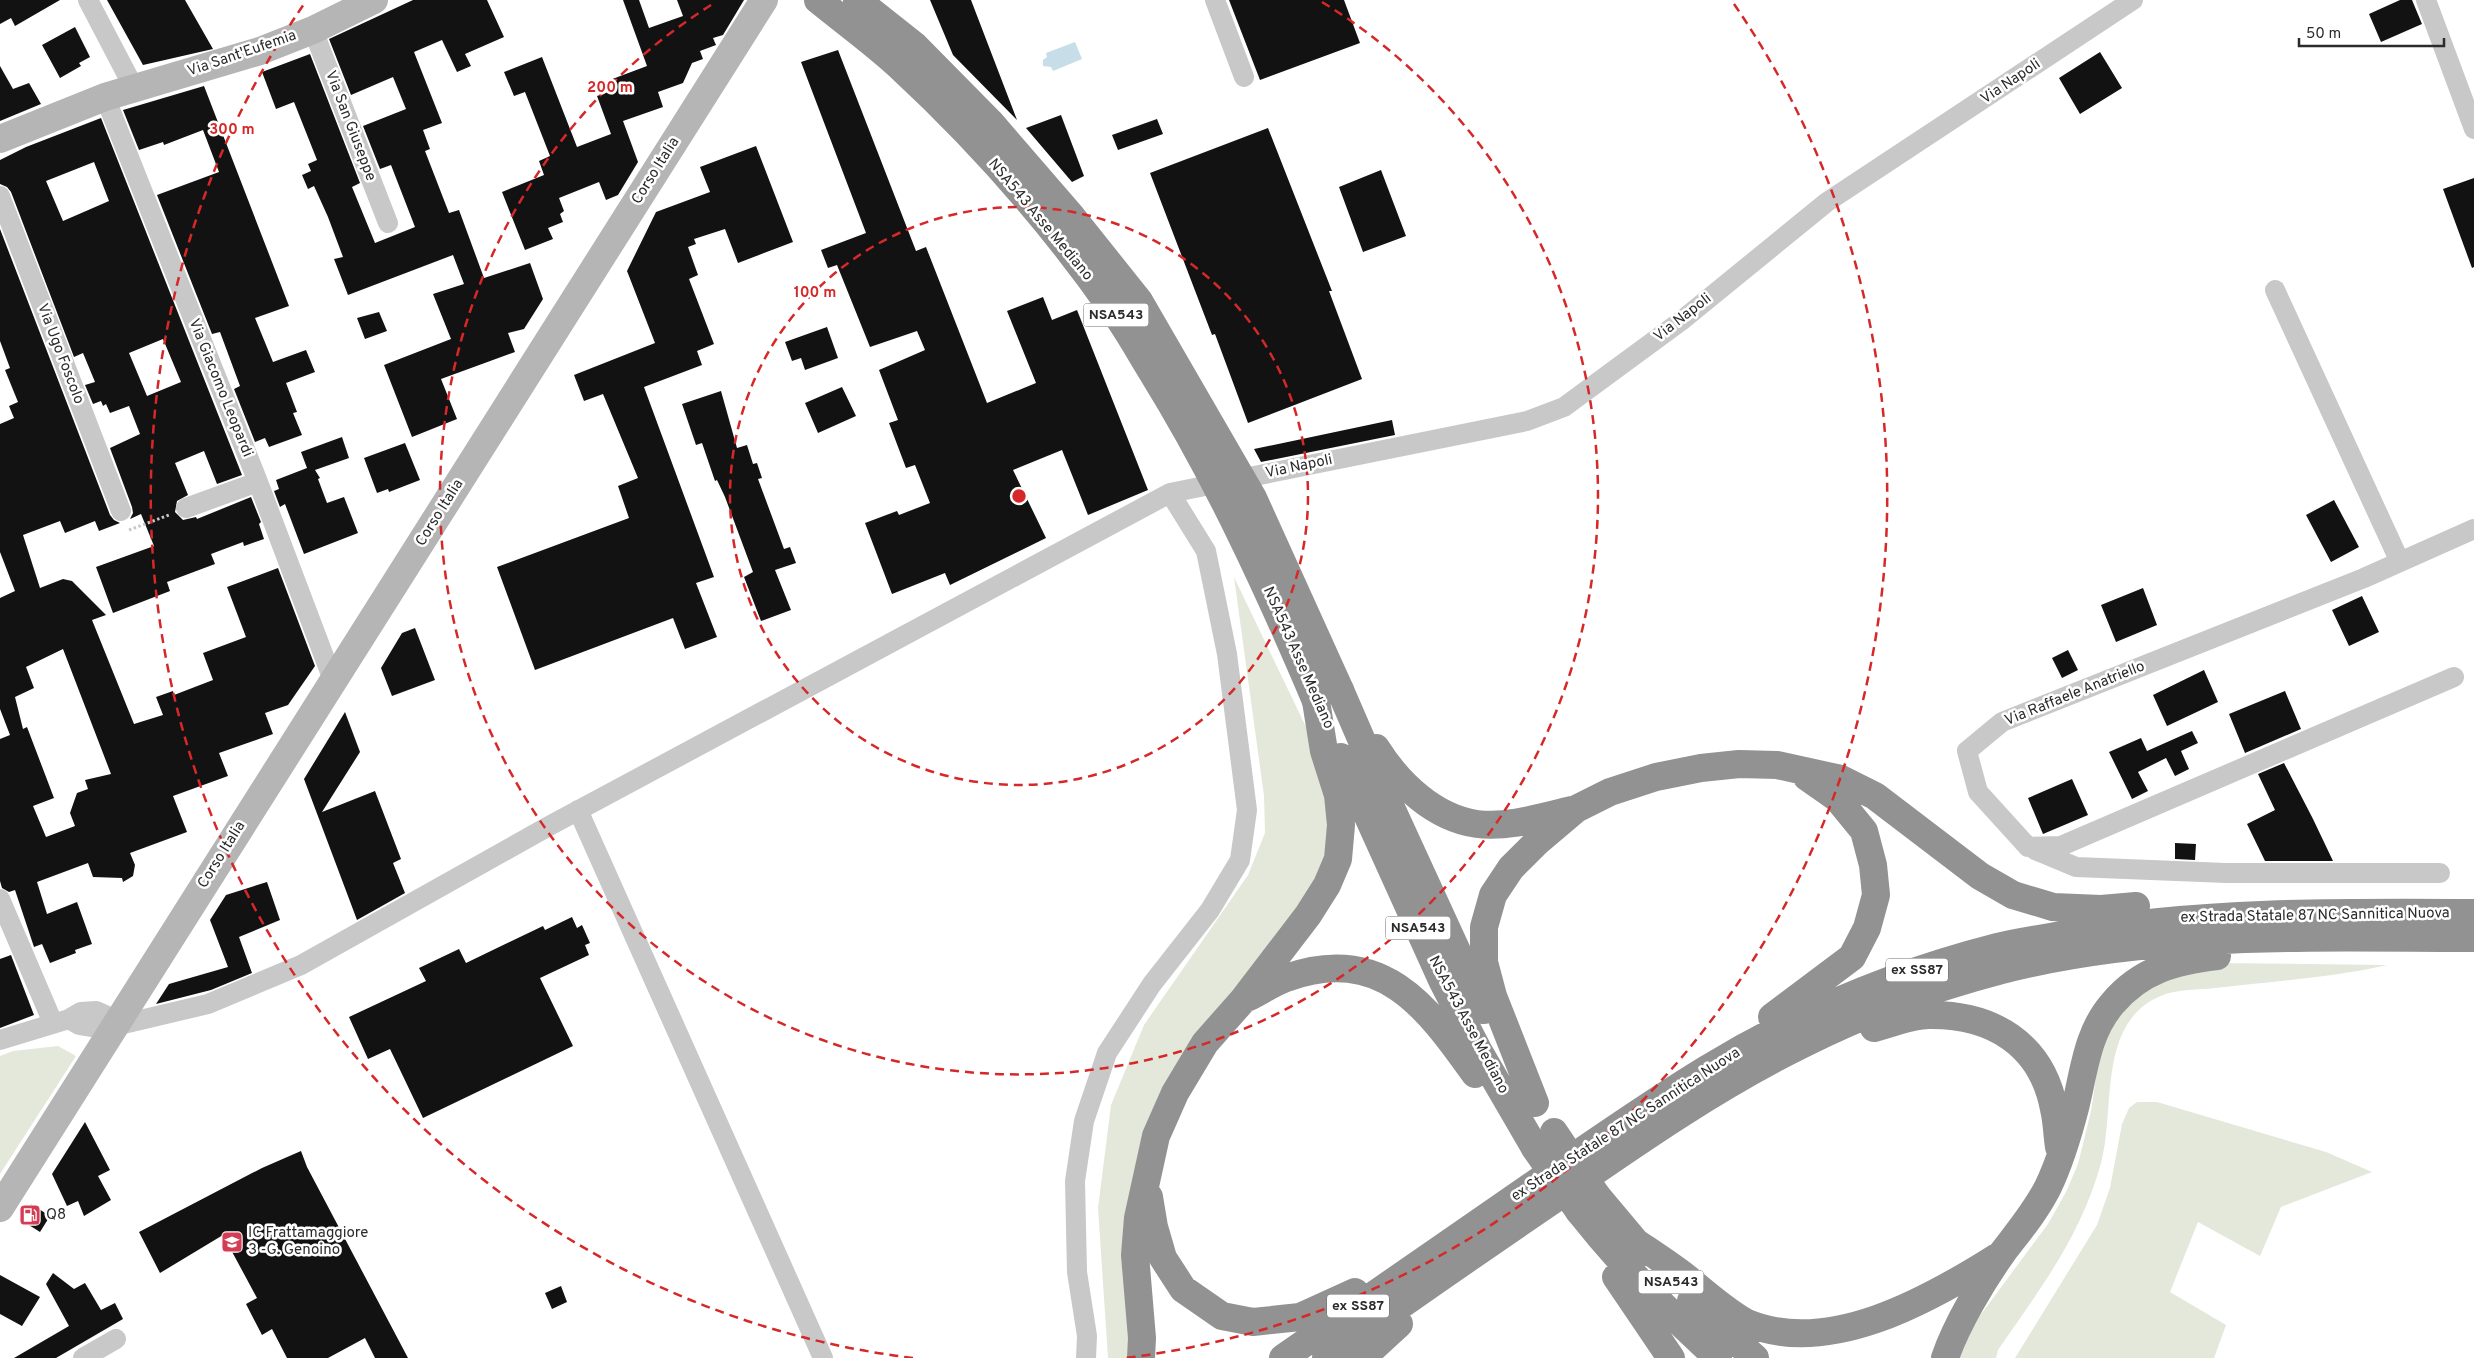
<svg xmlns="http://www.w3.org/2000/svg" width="2474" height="1358" viewBox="0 0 2474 1358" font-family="Overpass,sans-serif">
<rect width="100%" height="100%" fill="#fff"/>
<path fill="#e3e8da" d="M1234 577 1319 754 1332 854 1311 905 1177 1065 1140 1145 1126 1224 1132 1358H1108L1098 1208 1111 1105 1144 1025 1248 875 1265 833 1264 796Z
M2214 963 2387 965C2331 978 2273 981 2215 988 2199 990 2178 989 2163 995 2096 1021 2116 1108 2101 1163 2081 1236 2040 1289 1998 1350L1996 1358H1956L1959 1349 1979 1317 2048 1224 2066 1192 2078 1164 2091 1111 2099 1058 2106 1036 2122 1008 2159 979Z
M58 1046 76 1056 0 1174V1056L13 1051Z
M2137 1102H2157L2326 1152 2372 1172 2281 1207 2260 1256 2198 1222 2170 1292 2226 1325 2214 1358H2015L2097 1225 2110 1188 2122 1124 2129 1108Z"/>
<path fill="#c7dde7" d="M1075 42 1082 59 1053 71 1051 67 1043 66V60L1047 57 1046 53Z"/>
<path fill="#121212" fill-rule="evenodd" d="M0 0H60L15 26 11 18 0 24Z
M107 0H185L213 49 143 65Z
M413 0H487L504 37 465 54 471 66 457 72 442 40 414 52 442 123 423 130 430 149 425 151 449 213 459 210 484 278 530 263 543 299 524 329 508 333 515 352 441 379 457 419 412 437 384 365 451 339 433 294 464 284 453 255 348 295 334 259 343 257 328 217 314 186 308 189 302 175 311 171 308 164 317 160 294 102 276 109 262 72 310 54 360 183 352 187 375 243 415 227 391 165 380 169 363 126 406 109 393 77 351 95 329 39Z
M623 0H639L649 28 683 16 677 0H744L723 35 713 38 716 45 700 51 703 59 692 63 683 83 658 92 663 107 623 121 638 162 618 195 606 200 599 182 559 198 564 211 560 214 563 222 548 228 553 239 525 250 502 192 544 175 539 161 550 156 525 92 514 96 504 72 542 57 577 147 611 134 597 96 611 91 607 81 647 66Z
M930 0H971L1017 120 953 55Z
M1229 0H1344L1360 43 1260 80Z
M2400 0H2412L2422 24 2381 42 2369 14Z
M75 27 90 57 79 63 81 66 60 78 42 45Z
M838 50 916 251 926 247 987 403 1036 383 1007 311 1043 297 1052 320 1077 310 1148 490 1088 515 1062 450 1013 470 1046 538 950 585 945 573 892 594 865 523 897 511 899 515 930 503 915 465 906 468 889 423 898 420 879 370 925 350 917 331 870 347 837 265 828 268 821 250 866 233 801 62Z
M2100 52 2122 88 2080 114 2059 78Z
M0 66 13 89 29 83 41 104 0 121Z
M204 86 289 306 255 318 273 362 306 350 315 372 286 383 297 412 293 413 302 435 269 447 265 438 255 442 234 389 240 386 220 332 212 334 157 195 219 172 203 130 164 145 163 142 139 150 123 110Z
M1061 115 1084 176 1072 182 1026 128Z
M101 118 242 475 217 484 204 451 175 463 188 495 177 501 175 512 183 520 196 517 197 519 251 497 261 522 259 524 264 539 244 546 243 542 211 554 215 564 167 582 170 591 113 613 96 567 154 546 141 514 130 519 133 513 132 507 110 448 140 434 129 406 110 413 106 404 103 406 101 401 93 404 85 385 95 382 83 353 74 357 11 192 7 187 0 184V160L26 147ZM94 162 109 201 63 221 46 181ZM163 339 181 382 147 396 129 353Z
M1157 119 1163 134 1118 150 1112 135Z
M1268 128 1332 291H1329L1362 379 1248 423 1215 334 1212 335 1150 173Z
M756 146 793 242 738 263 725 229 694 239 696 244 688 247 698 275 689 279 714 344 697 351 702 365 644 387 714 577 696 583 717 637 685 649 673 618 535 670 497 567 629 518 618 486 638 478 603 394 584 401 574 375 655 343 627 271 656 212 710 192 700 167Z
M1381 170 1406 236 1363 252 1339 187Z
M2474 178V267L2472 268 2443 189Z
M0 229 110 515 114 520 120 523 99 531 95 521 65 533 60 521 23 535 40 588 63 579 72 581 106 615 92 620 134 724 163 715 156 697 173 691 174 695 213 680 203 653 246 637 227 587 278 568 315 666 288 705 265 713 273 734 219 753 228 776 173 796 187 832 130 853 135 865 133 876 123 882 122 878 93 877 88 863 37 882 47 914 77 902 92 944 75 950 76 953 50 963 42 944 34 947 15 890 9 892 2 888 0 881V739L10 735 0 709V598L15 591 0 552V424L14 418 9 406 18 402 5 370 10 368 0 341ZM63 649 111 774 85 780 88 789 77 793 70 813 75 826 46 837 33 806 54 798 27 727 23 729 15 697 34 688 26 667Z
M379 312 387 331 365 339 357 318Z
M827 327 838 358 805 370 801 358 792 361 785 342Z
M842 387 856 416 818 433 805 403Z
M721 391 737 448 747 445 753 464 757 463 762 478 758 479 784 549 790 547 796 563 775 570 791 610 761 621 744 577 753 572 725 497 717 480 715 481 702 443 696 445 682 404Z
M1392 420 1395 435 1261 462 1254 449Z
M342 437 349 458 315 470 320 478 318 479 327 503 344 497 358 533 304 554 285 504 280 507 274 491 279 489 276 480 307 468 301 452Z
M405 443 420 480 389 492 388 489 377 493 364 458Z
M2334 500 2359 547 2331 562 2306 515Z
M2143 588 2157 625 2116 642 2101 605Z
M2362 596 2379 632 2349 646 2332 610Z
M415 628 435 680 392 696 381 668 402 633Z
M2068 650 2078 670 2062 678 2052 658Z
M2204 670 2218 702 2167 726 2153 695Z
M2285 691 2301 729 2245 753 2229 714Z
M345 712 360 752 322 812 375 791 401 859 393 863 405 893 357 920 304 779Z
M2192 731 2198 743 2181 751 2189 769 2175 776 2166 758 2138 772 2148 791 2132 799 2109 752 2141 738 2147 751Z
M2284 763 2313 819 2333 861H2265L2247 824 2275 810 2258 774Z
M2072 779 2088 815 2043 834 2028 798Z
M2175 843 2196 844 2195 860 2175 859Z
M267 882 280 920 239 937 252 973 211 990 156 1004 169 984 228 967 210 920 226 895Z
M572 917 577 928 582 925 590 943 585 945 589 955 540 978 573 1046 423 1118 390 1049 368 1059 349 1017 426 981 419 968 459 949 466 963 543 926 545 930Z
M11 955 34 1015 0 1028V959Z
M85 1122 110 1170 98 1176 111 1200 84 1216 78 1201 67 1206 52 1174Z
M301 1151 307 1167 408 1358H375L365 1338 328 1358H287L272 1329 262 1335 246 1304 257 1298 223 1235 160 1273 139 1232 262 1168Z
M31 1204 50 1216 40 1232 21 1220Z
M53 1273 74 1289 85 1283 101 1310 115 1303 123 1319 56 1358H14L69 1326 46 1284Z
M0 1275 40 1297 22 1326 0 1314Z
M561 1286 567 1302 552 1309 545 1293Z"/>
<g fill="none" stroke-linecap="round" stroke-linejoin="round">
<path stroke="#c8c8c8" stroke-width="3" stroke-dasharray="2.5 2.5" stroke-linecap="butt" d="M129 530 169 515"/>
<path stroke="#c8c8c8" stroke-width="20" d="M88 0 134 88
M1215 0 1244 77
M2426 0 2474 129
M313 30 388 223
M105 97 258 482 333 680
M0 196 121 511
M2275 290 2400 562
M186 508 258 482
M2454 677 2061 846 2028 847 1978 792 1967 751 2002 722 2364 578 2474 529
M578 810 823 1358
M2035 850 2076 867 2226 873H2440
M0 899 53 1023
M69 1019 79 1025 91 1027 115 1026 208 1004 301 965 549 826 1170 493 1527 421 1564 407 1681 321 1827 202 2133 0
M0 1040 69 1019 81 1012 96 1011 105 1015 115 1026
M83 1358 116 1339
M1086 1358 1087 1336 1077 1272 1075 1181 1084 1121 1107 1053 1152 984 1210 910 1240 860 1247 810 1227 654 1206 551 1170 493"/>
<path stroke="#b5b5b5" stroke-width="28" d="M0 139 105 97 260 51 313 30 374 0
M0 1208 764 0"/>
<path stroke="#929292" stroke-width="28" d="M1340 690 1388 801 1484 1010
M1376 748C1398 783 1434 818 1477 824 1508 828 1542 817 1572 810
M1341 757 1442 980 1478 1050 1535 1148
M1249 997C1261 991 1273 983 1286 978 1381 944 1426 1005 1475 1074
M1772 1017 1852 957 1867 928 1876 895 1873 865 1864 831 1837 798 1807 777
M1874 1028C1891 1024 1911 1015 1929 1015 1992 1014 2042 1044 2054 1109 2057 1121 2057 1134 2059 1147
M1535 1103 1493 996 1484 962V927L1493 895 1511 868 1537 842 1576 809 1610 792 1656 777 1701 768 1739 764 1777 765 1841 779 1875 796 1980 876 2013 895 2053 907 2101 909 2136 906
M1597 1196 1644 1252
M1149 1197 1154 1227 1163 1258 1183 1289 1222 1316 1253 1322 1300 1317 1355 1292
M1579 1211C1621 1264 1667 1312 1718 1358
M1631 1239C1650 1252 1669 1264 1687 1278 1705 1293 1724 1310 1745 1322 1827 1358 1929 1300 1997 1257
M1616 1277 1671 1358
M1691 1301 1755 1358
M1141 1358 1142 1338 1135 1255 1138 1218 1156 1136 1175 1093 1205 1043 1243 1000 1308 915 1327 885 1338 859 1341 825 1338 795 1324 751 1316 701
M1283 1358C1369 1298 1456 1238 1543 1178 1597 1141 1651 1103 1707 1069 1797 1014 1895 973 1997 947 2018 942 2040 939 2061 935 2198 911 2336 912 2474 913
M1326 1358C1403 1303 1481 1249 1559 1196 1637 1142 1716 1087 1801 1045 1864 1013 1933 988 2002 970 2155 931 2317 938 2474 938
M1362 1358 1399 1324
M1945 1358C1956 1325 1983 1280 2003 1252 2019 1231 2036 1211 2048 1187 2060 1162 2068 1135 2075 1108 2084 1072 2087 1032 2113 1003 2141 970 2175 961 2217 956"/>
<path stroke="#929292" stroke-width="28" d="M818 0C845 22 874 43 899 66 979 140 1053 224 1115 313 1129 332 1140 353 1152 372 1217 477 1268 588 1316 701
M857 0 915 46 990 122 1072 217 1139 301 1253 498 1340 690
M1554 1132 1597 1196
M1535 1148 1579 1211"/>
</g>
<g fill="none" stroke="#d62828" stroke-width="2.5" stroke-dasharray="9 6">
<circle cx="1019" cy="496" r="289"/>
<path d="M1322 2A579 579 0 1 1 716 2"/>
<path d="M913 1358A868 868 0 0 1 304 4M1734 4A868 868 0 0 1 1125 1358"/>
</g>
<defs>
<g id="fuel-square" transform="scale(1.125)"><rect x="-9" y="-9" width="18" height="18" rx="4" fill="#d43c54" stroke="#fff"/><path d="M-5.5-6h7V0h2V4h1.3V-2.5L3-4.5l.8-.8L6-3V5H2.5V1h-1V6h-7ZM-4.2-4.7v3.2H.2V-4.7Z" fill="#fff"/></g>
<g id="school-square" transform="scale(1.125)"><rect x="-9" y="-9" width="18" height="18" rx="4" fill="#d43c54" stroke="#fff"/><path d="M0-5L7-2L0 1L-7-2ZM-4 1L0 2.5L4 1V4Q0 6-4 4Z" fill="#fff"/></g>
</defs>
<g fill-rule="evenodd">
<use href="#fuel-square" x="30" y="1215"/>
<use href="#school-square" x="232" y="1242"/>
</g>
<g text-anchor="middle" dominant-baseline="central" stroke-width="5" stroke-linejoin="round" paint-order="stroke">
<g fill="#fff" stroke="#6b6b6b" stroke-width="1">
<rect x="1083.5" y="303.5" width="65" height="23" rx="4"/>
<rect x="1385.5" y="916.5" width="65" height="23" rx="4"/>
<rect x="1886" y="958.5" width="62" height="23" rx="4"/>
<rect x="1638.5" y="1270.5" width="65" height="23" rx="4"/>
<rect x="1327" y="1294.5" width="62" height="23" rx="4"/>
</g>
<g font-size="14" font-weight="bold" fill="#2b2b2b">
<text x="1116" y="315">NSA543</text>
<text x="1418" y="928">NSA543</text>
<text x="1917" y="970">ex SS87</text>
<text x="1671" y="1282">NSA543</text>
<text x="1358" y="1306">ex SS87</text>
</g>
<g font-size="15" fill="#2b2b2b" stroke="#fff">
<text transform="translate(242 54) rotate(-19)">Via Sant'Eufemia</text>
<text transform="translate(2011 82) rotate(-34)">Via Napoli</text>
<text transform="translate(350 126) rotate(69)">Via San Giuseppe</text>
<text transform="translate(656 171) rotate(-58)">Corso Italia</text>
<text transform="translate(1040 220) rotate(50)">NSA543 Asse Mediano</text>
<text transform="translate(1683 318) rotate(-38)">Via Napoli</text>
<text transform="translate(60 354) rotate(69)">Via Ugo Foscolo</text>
<text transform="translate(220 388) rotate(68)">Via Giacomo Leopardi</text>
<text transform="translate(1299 467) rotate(-12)">Via Napoli</text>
<text transform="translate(440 513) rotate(-58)">Corso Italia</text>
<text transform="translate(1298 658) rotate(66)">NSA543 Asse Mediano</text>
<text transform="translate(2075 694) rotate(-22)">Via Raffaele Anatriello</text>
<text transform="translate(222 855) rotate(-58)">Corso Italia</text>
<text transform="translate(2315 916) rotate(-1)">ex Strada Statale 87 NC Sannitica Nuova</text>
<text transform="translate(1468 1025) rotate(62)">NSA543 Asse Mediano</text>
<text transform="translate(1626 1125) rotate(-33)">ex Strada Statale 87 NC Sannitica Nuova</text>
</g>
<g font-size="15" fill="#2b2b2b" stroke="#fff" text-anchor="start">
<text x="46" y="1215">Q8</text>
<text x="248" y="1233">IC Frattamaggiore<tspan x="248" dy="17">3 -G. Genoino</tspan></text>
</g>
</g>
<circle cx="1019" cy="496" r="8" fill="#d62828" stroke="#fff" stroke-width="2.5"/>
<g font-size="15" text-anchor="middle" font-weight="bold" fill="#d62828" stroke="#fff" stroke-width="5" stroke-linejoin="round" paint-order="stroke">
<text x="610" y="92">200 m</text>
<text x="232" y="134">300 m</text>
<text x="815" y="297">100 m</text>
</g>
<path d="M2299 38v8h145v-8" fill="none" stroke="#2b2b2b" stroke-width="2.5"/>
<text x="2306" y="38" font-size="15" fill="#2b2b2b" stroke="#ffffff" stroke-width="4" paint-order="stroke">50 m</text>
</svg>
